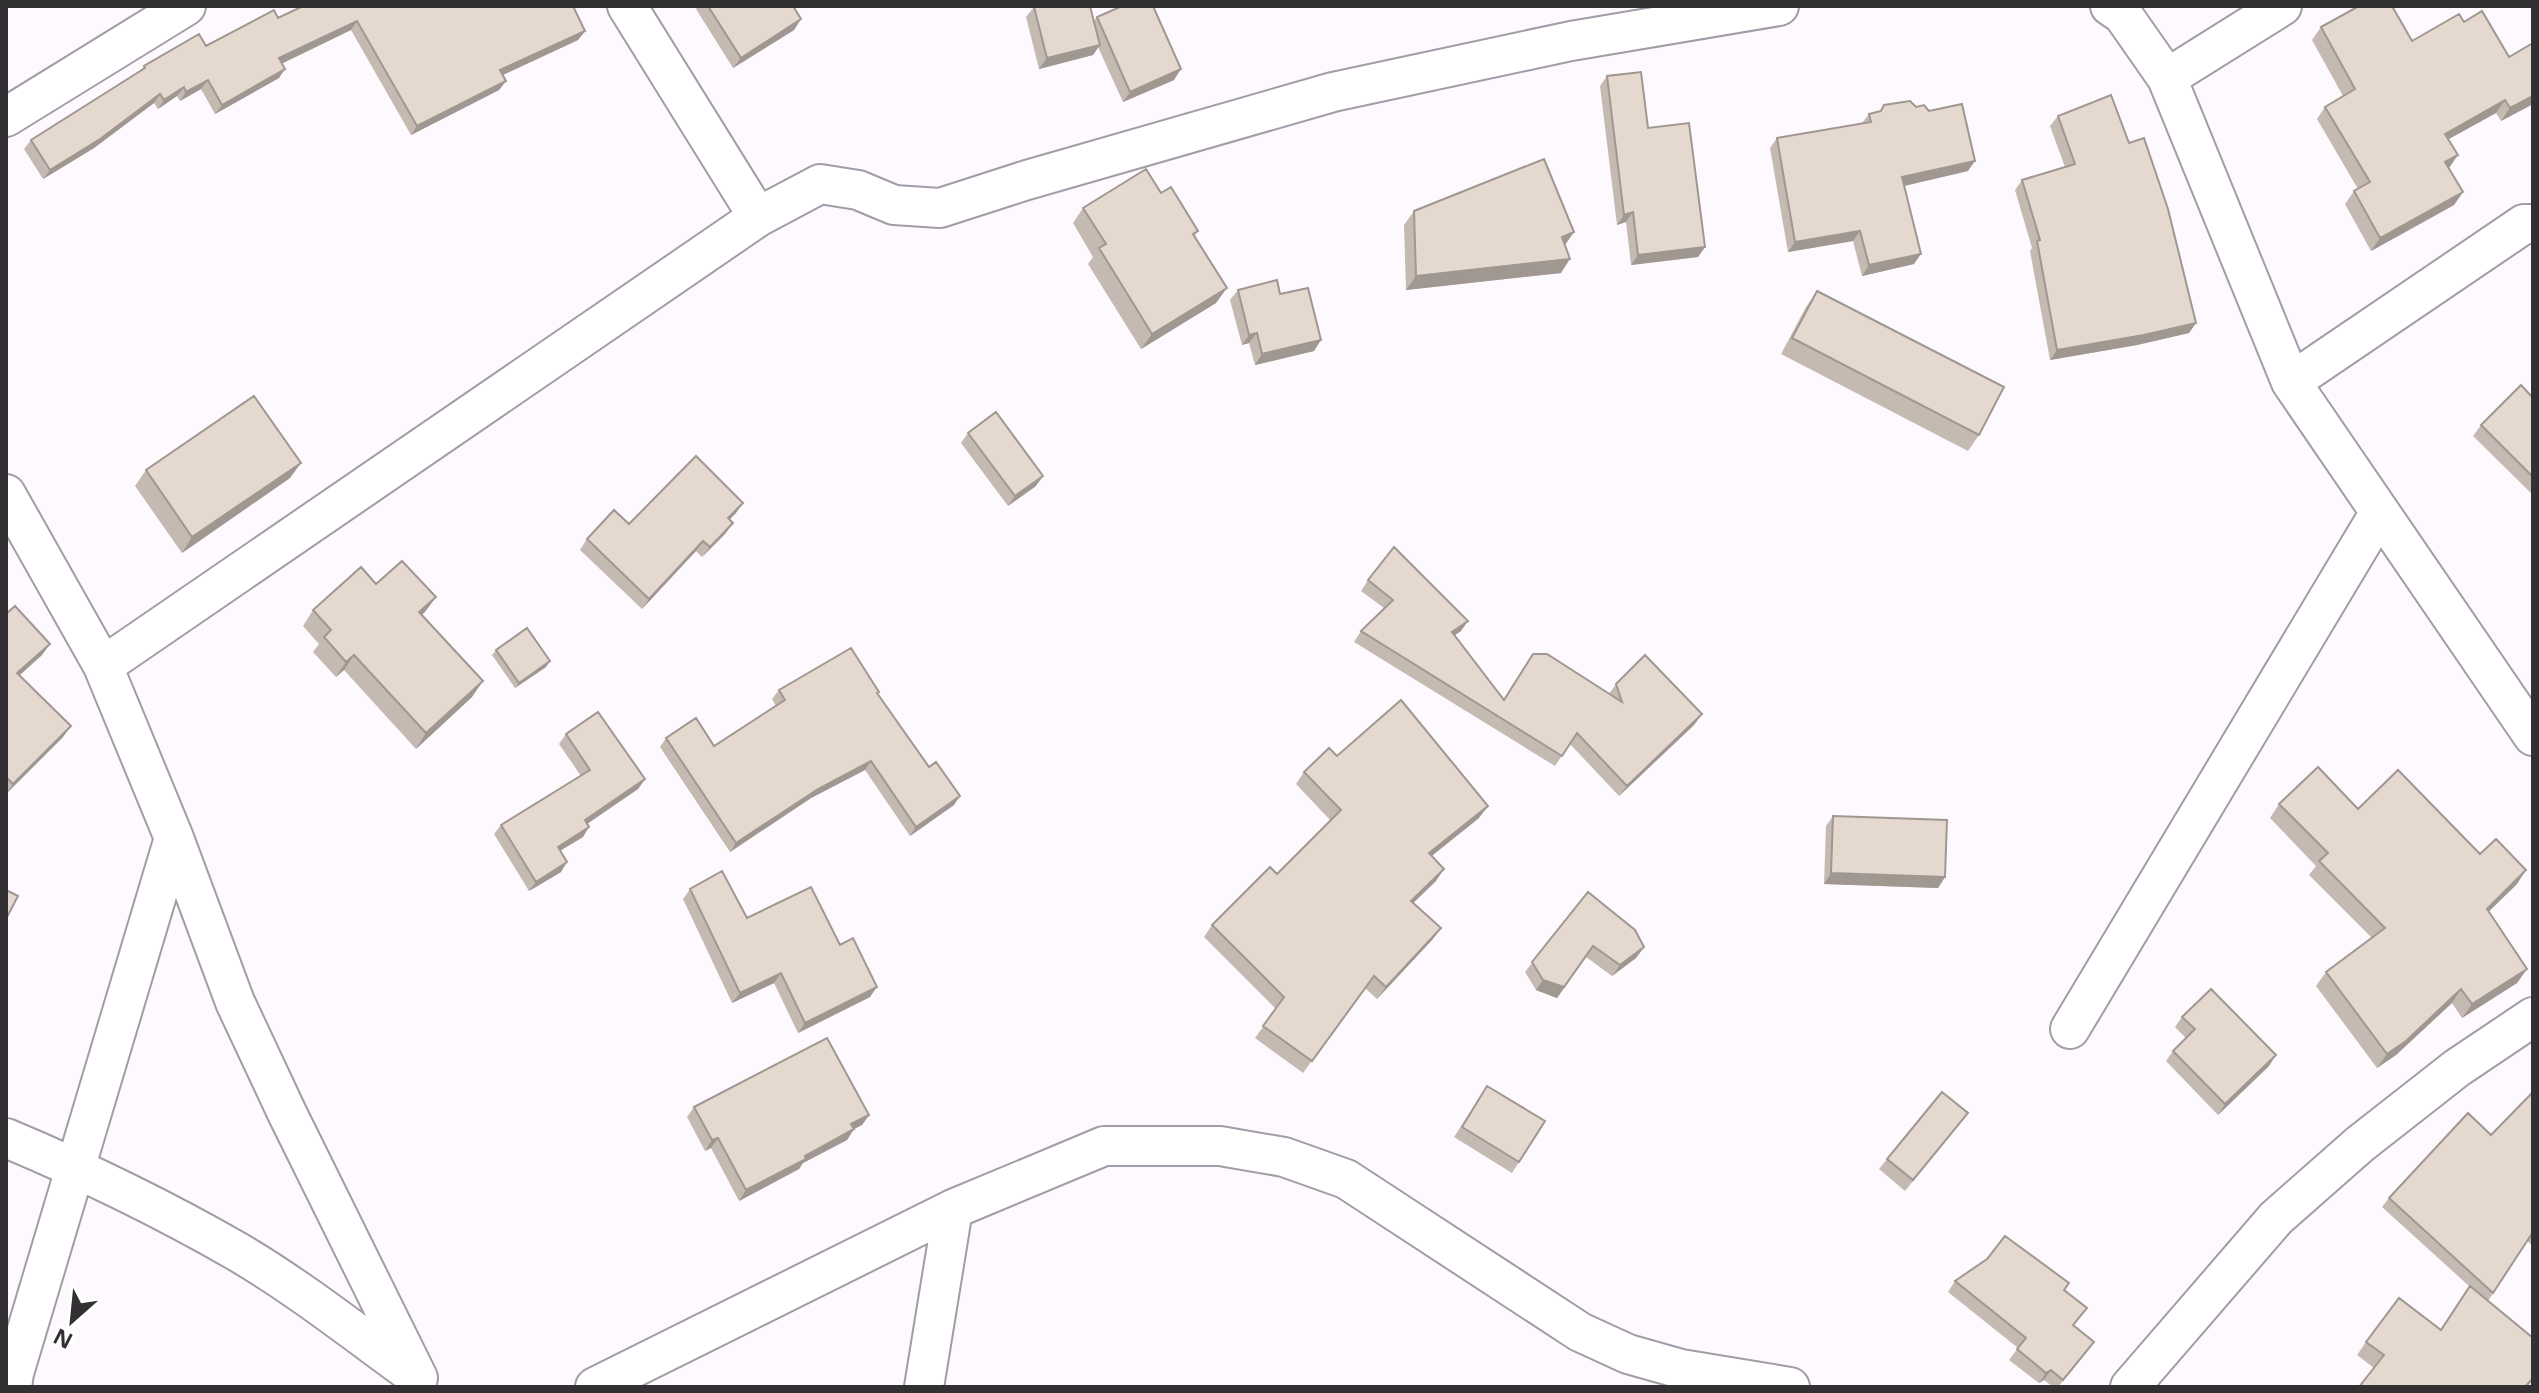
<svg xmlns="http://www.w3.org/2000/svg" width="2539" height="1393" viewBox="0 0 2539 1393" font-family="'Open Sans',sans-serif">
<rect width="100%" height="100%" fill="#fdf9fe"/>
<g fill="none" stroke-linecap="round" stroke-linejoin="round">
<g stroke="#a39ba6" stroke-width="42">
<path id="street" d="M627 6 758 217
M2110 6 2123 15 2167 78 2291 382 2533 736
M2167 78 2282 6
M6 117 186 6
M2291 382 2524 224H2533
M6 494 103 666 174 838 235 1002 287 1113 418 1378
M103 666 758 217 820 184 858 190 894 205 940 208 1027 180 1333 92 1571 41 1779 6
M2070 1029 2380 512
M6 1138C85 1171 163 1209 238 1252 299 1288 356 1333 414 1375
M12 1387 14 1373 174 838
M595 1387 953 1209 1104 1146H1220L1284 1157 1346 1179 1580 1332 1628 1354 1681 1369 1790 1387
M924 1387 953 1209
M2130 1387 2276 1218 2360 1144 2457 1068 2533 1017"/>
</g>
<use href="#street" stroke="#fff" stroke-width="38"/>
</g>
<path fill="#c4bab2" d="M698 6H793L801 19 794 30 733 68 696 9Z
M1034 7 1094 21 1097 17 1174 80 1123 102 1098 47 1093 55 1039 69 1026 17Z
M278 18 585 31 578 40 503 75 506 81 499 90 411 135 351 30 282 63 279 78 215 114 201 89 180 101 177 96 158 109 154 103 94 148 43 179 24 149 31 140 140 72 144 66 206 46Z
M2464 22 2533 104 2501 121 2496 113 2449 139V168L2463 192 2454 205 2371 251 2345 204 2354 191 2358 189 2317 119 2325 107 2343 96 2312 40 2321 27 2412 41Z
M1607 76 1648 128 1705 247 1698 257 1631 265 1626 222 1617 225 1600 86Z
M1884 105 1968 171 1904 186 1914 264 1862 276 1853 241 1788 252 1770 148 1777 138 1862 123 1869 114 1879 112Z
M2058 116 2196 323 2189 333 2137 345 2050 360 2030 251 2032 248 2015 190 2022 180 2065 167 2050 126Z
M1161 193 1198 231 1194 237 1216 303 1141 349 1088 264 1093 257 1073 223 1083 208Z
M1414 211 1574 232 1565 245 1561 273 1406 290 1404 225Z
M1238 290 1280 294 1314 351 1255 365 1249 343 1242 345 1230 300Z
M1817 291 1979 435 1968 451 1781 354 1806 307Z
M2533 398V495L2473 436 2481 425Z
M968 433 1036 486 1008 506 961 443Z
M146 470 290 478 182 553 135 486Z
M736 513 729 520 733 523 725 534 702 557 696 551 642 609 580 550 587 539 629 524Z
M1368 580 1461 631 1454 635 1504 700 1533 654 1609 694 1616 684 1702 714 1694 725 1619 796 1570 744 1555 766 1354 642 1361 631 1384 608 1361 591Z
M376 584 436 597 422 615 472 697 416 749 344 670 336 677 313 652 319 644 303 626 313 610Z
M6 614 42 655 19 675 63 737 6 794Z
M496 650 546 667 515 688 492 655Z
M779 690 879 692 877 694 954 805 910 836 865 770 811 798 730 852 660 747 666 738 714 746 776 706 772 699Z
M566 734 645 779 638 789 587 824 583 837 560 851 561 872 529 891 494 834 501 825 581 776 559 744Z
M1337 756 1479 818 1432 856 1436 881 1413 903 1441 928 1432 940 1377 999 1365 988 1303 1073 1255 1038 1276 1009 1204 937 1212 925 1277 874 1331 821 1296 784 1304 772Z
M2279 804 2358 809 2480 854 2517 884 2489 911 2527 969 2517 983 2462 1018 2452 1003 2396 1055 2377 1068 2316 986 2326 972 2372 938 2309 875 2316 866 2270 818Z
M1833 816 1945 877 1938 888 1824 884 1826 826Z
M690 889 747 918 840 945 870 997 798 1033 774 983 732 1003 683 899Z
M1588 892 1644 947 1636 958 1612 976 1586 957 1557 998 1536 990 1525 972Z
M2182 1017 2269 1066 2218 1115 2166 1061 2173 1051 2186 1038 2175 1027Z
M1487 1086 1519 1162 1512 1173 1454 1137Z
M2533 1092V1246L2527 1241 2488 1301 2533 1338V1380L2527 1387 2374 1368 2357 1355 2366 1342 2441 1330 2469 1286 2382 1207 2389 1198 2491 1135Z
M694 1107 869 1115 862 1125 854 1129 847 1140 803 1163 799 1169 739 1201 711 1148 705 1151 687 1117Z
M1968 1113 1905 1191 1879 1169 1887 1159Z
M1955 1281 2064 1290 2074 1326 2086 1352 2058 1387H2053L2044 1380 2039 1383 2009 1360 2018 1348 1948 1292Z"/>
<path fill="#a09791" d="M801 19 794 30 733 68 741 58Z
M357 21 351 30 273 68 279 58Z
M585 31 578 40 494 79 500 70Z
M1100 45 1093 55 1039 69 1047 58Z
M285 69 279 78 215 114 222 105Z
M1181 69 1174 80 1123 102 1130 92Z
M208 80 201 89 180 101 186 92Z
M506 81 499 90 411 135 417 126Z
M184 87 177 96 158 109 164 100Z
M160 94 154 103 94 148 43 179 50 170Z
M2533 96V104L2501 121 2510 108Z
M2505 100 2496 113 2436 146 2445 134Z
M2458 155 2449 168 2445 162Z
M1975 161 1968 171 1895 188 1902 177Z
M2463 192 2454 205 2371 251 2380 238Z
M1633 212 1626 222 1617 225 1624 215Z
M1860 231 1853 241 1788 252 1795 242Z
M1574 232 1564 246 1562 237Z
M1705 247 1698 257 1631 265 1638 255Z
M1921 254 1914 264 1862 276 1869 265Z
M1570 259 1561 273 1406 290 1416 276Z
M1227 288 1216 303 1141 349 1152 334Z
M2196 323 2189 333 2137 345 2050 360 2057 350Z
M1257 333 1249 343 1242 345 1249 335Z
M1321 340 1314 351 1255 365 1262 354Z
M301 463 290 478 182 553 192 537Z
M1043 476 1036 486 1008 506 1015 496Z
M743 503 736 513 720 529 728 518Z
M733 523 725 534 702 557 710 547Z
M703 541 696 551 642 609 649 599Z
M436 597 425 612 408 627 419 612Z
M1468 621 1461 631 1445 642 1452 632Z
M50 644 42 655 10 684 17 673Z
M354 655 344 670 336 677 346 662Z
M550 661 546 667 515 688 519 683Z
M483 681 472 697 416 749 426 733Z
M1702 714 1694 725 1619 796 1627 786Z
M71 726 63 737 6 794 13 784Z
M871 761 865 770 811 798 730 852 736 843 818 789Z
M645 779 638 789 578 830 585 820Z
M960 796 954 805 910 836 916 827Z
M1488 806 1479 818 1420 865 1429 853Z
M589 827 583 837 551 856 558 847Z
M567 862 561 872 529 891 536 882Z
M1444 869 1436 881 1403 913 1411 901Z
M2526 870 2517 884 2477 923 2487 909Z
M1831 873 1945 877 1938 888 1824 884Z
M1441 928 1432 940 1377 999 1386 987Z
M1644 947 1636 958 1612 976 1620 965Z
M1586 957 1557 998 1536 990 1543 980Z
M2527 969 2517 983 2462 1018 2472 1004Z
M781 973 774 983 732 1003 740 993Z
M877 987 870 997 798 1033 805 1023Z
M2461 989 2452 1003 2396 1055 2377 1068 2387 1054Z
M2276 1055 2269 1066 2218 1115 2225 1104Z
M869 1115 862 1125 854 1129 847 1140 803 1163 799 1169 739 1201 746 1190 805 1156 851 1124Z
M718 1138 711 1148 705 1151 712 1140Z
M2051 1370 2044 1380 2039 1383 2046 1373Z"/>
<path fill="#e4d8cf" stroke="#a09791" stroke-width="2" d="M303 6H573L585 31 500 70 506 81 417 126 357 21 279 58 285 69 222 105 208 80 186 92 184 87 164 100 160 94 100 139 50 170 31 140 145 68 144 66 199 34 206 46 274 10 278 18Z
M708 6H793L801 19 741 58Z
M1037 6H1090L1100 45 1047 58 1034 7Z
M1122 6H1153L1181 69 1130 92 1097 17Z
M2359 6H2392L2412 41 2459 14 2464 22 2482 11 2509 57 2533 43V96L2510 108 2505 100 2445 134 2458 155 2445 162 2463 192 2380 238 2354 191 2370 182 2325 107 2355 89 2321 27Z
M1641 72 1648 128 1689 123 1705 247 1638 255 1633 212 1624 215 1607 76Z
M2111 95 2129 143 2144 138 2168 209 2196 323 2144 335 2057 350 2037 241 2040 240 2022 180 2075 164 2058 116Z
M1910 101 1916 107 1924 105 1929 111 1962 104 1975 161 1902 177 1921 254 1869 265 1860 231 1795 242 1777 138 1871 122 1869 114 1881 111 1884 105Z
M1544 159 1574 232 1562 237 1570 259 1416 276 1414 211Z
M1146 169 1161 193 1171 187 1198 231 1193 234 1227 288 1152 334 1099 248 1106 244 1083 208Z
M1277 280 1280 294 1308 288 1321 340 1262 354 1257 333 1249 335 1238 290Z
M1817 291 2004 387 1979 435 1792 338Z
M2521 385 2533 398V477L2481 425Z
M254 396 301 463 192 537 146 470Z
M996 412 1043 476 1015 496 968 433Z
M696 456 743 503 728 518 733 523 710 547 703 541 649 599 587 539 614 510 629 524Z
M1394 547 1468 621 1452 632 1504 700 1533 654H1547L1622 702 1616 684 1645 655 1702 714 1627 786 1577 733 1562 756 1361 631 1393 600 1368 580Z
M402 561 436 597 419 612 483 681 426 733 354 655 346 662 324 637 331 630 313 610 361 567 376 584Z
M15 606 50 644 17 673 71 726 13 784 6 777V614Z
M527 628 550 661 519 683 496 650Z
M851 648 879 692 877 693 929 767 936 762 960 796 916 827 871 761 818 789 736 843 666 738 696 718 714 746 785 700 779 690Z
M1401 700 1488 806 1429 853 1444 869 1411 901 1441 928 1386 987 1374 976 1312 1061 1263 1026 1284 997 1212 925 1270 867 1277 874 1341 810 1304 772 1329 748 1337 756Z
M598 712 645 779 585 820 589 827 558 847 567 862 536 882 501 825 590 770 566 734Z
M2318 767 2358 809 2398 770 2480 854 2496 839 2526 870 2487 909 2527 969 2472 1004 2461 989 2406 1041 2387 1054 2326 972 2385 928 2319 861 2328 853 2279 804Z
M1833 816 1947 820 1945 877 1831 873Z
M722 871 747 918 811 887 840 945 853 938 877 987 805 1023 781 973 740 993 690 889Z
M6 890 18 896 6 919Z
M1588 892 1635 930 1644 947 1620 965 1593 946 1564 987 1543 980 1532 962Z
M2211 989 2276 1055 2225 1104 2173 1051 2195 1029 2182 1017Z
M827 1038 869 1115 851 1124 854 1129 805 1156 806 1159 746 1190 718 1138 712 1140 694 1107Z
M1487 1086 1545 1121 1519 1162 1462 1127Z
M1942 1092 1968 1113 1913 1180 1887 1159Z
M2533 1092V1232L2493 1293 2389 1198 2468 1113 2491 1135Z
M2005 1236 2069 1283 2064 1290 2087 1308 2073 1325 2094 1342 2063 1380 2051 1370 2046 1373 2017 1349 2026 1338 1955 1281 1987 1259Z
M2470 1286 2533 1338V1378L2525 1387H2359L2384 1355 2366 1342 2399 1298 2441 1330Z"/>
<rect width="2539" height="1393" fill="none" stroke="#333034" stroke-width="16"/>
<g transform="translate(72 1321) rotate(207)" stroke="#ffffff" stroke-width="6" paint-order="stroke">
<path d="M0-6L14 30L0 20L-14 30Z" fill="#333034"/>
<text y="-12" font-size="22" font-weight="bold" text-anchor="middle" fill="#333034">N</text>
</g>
</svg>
